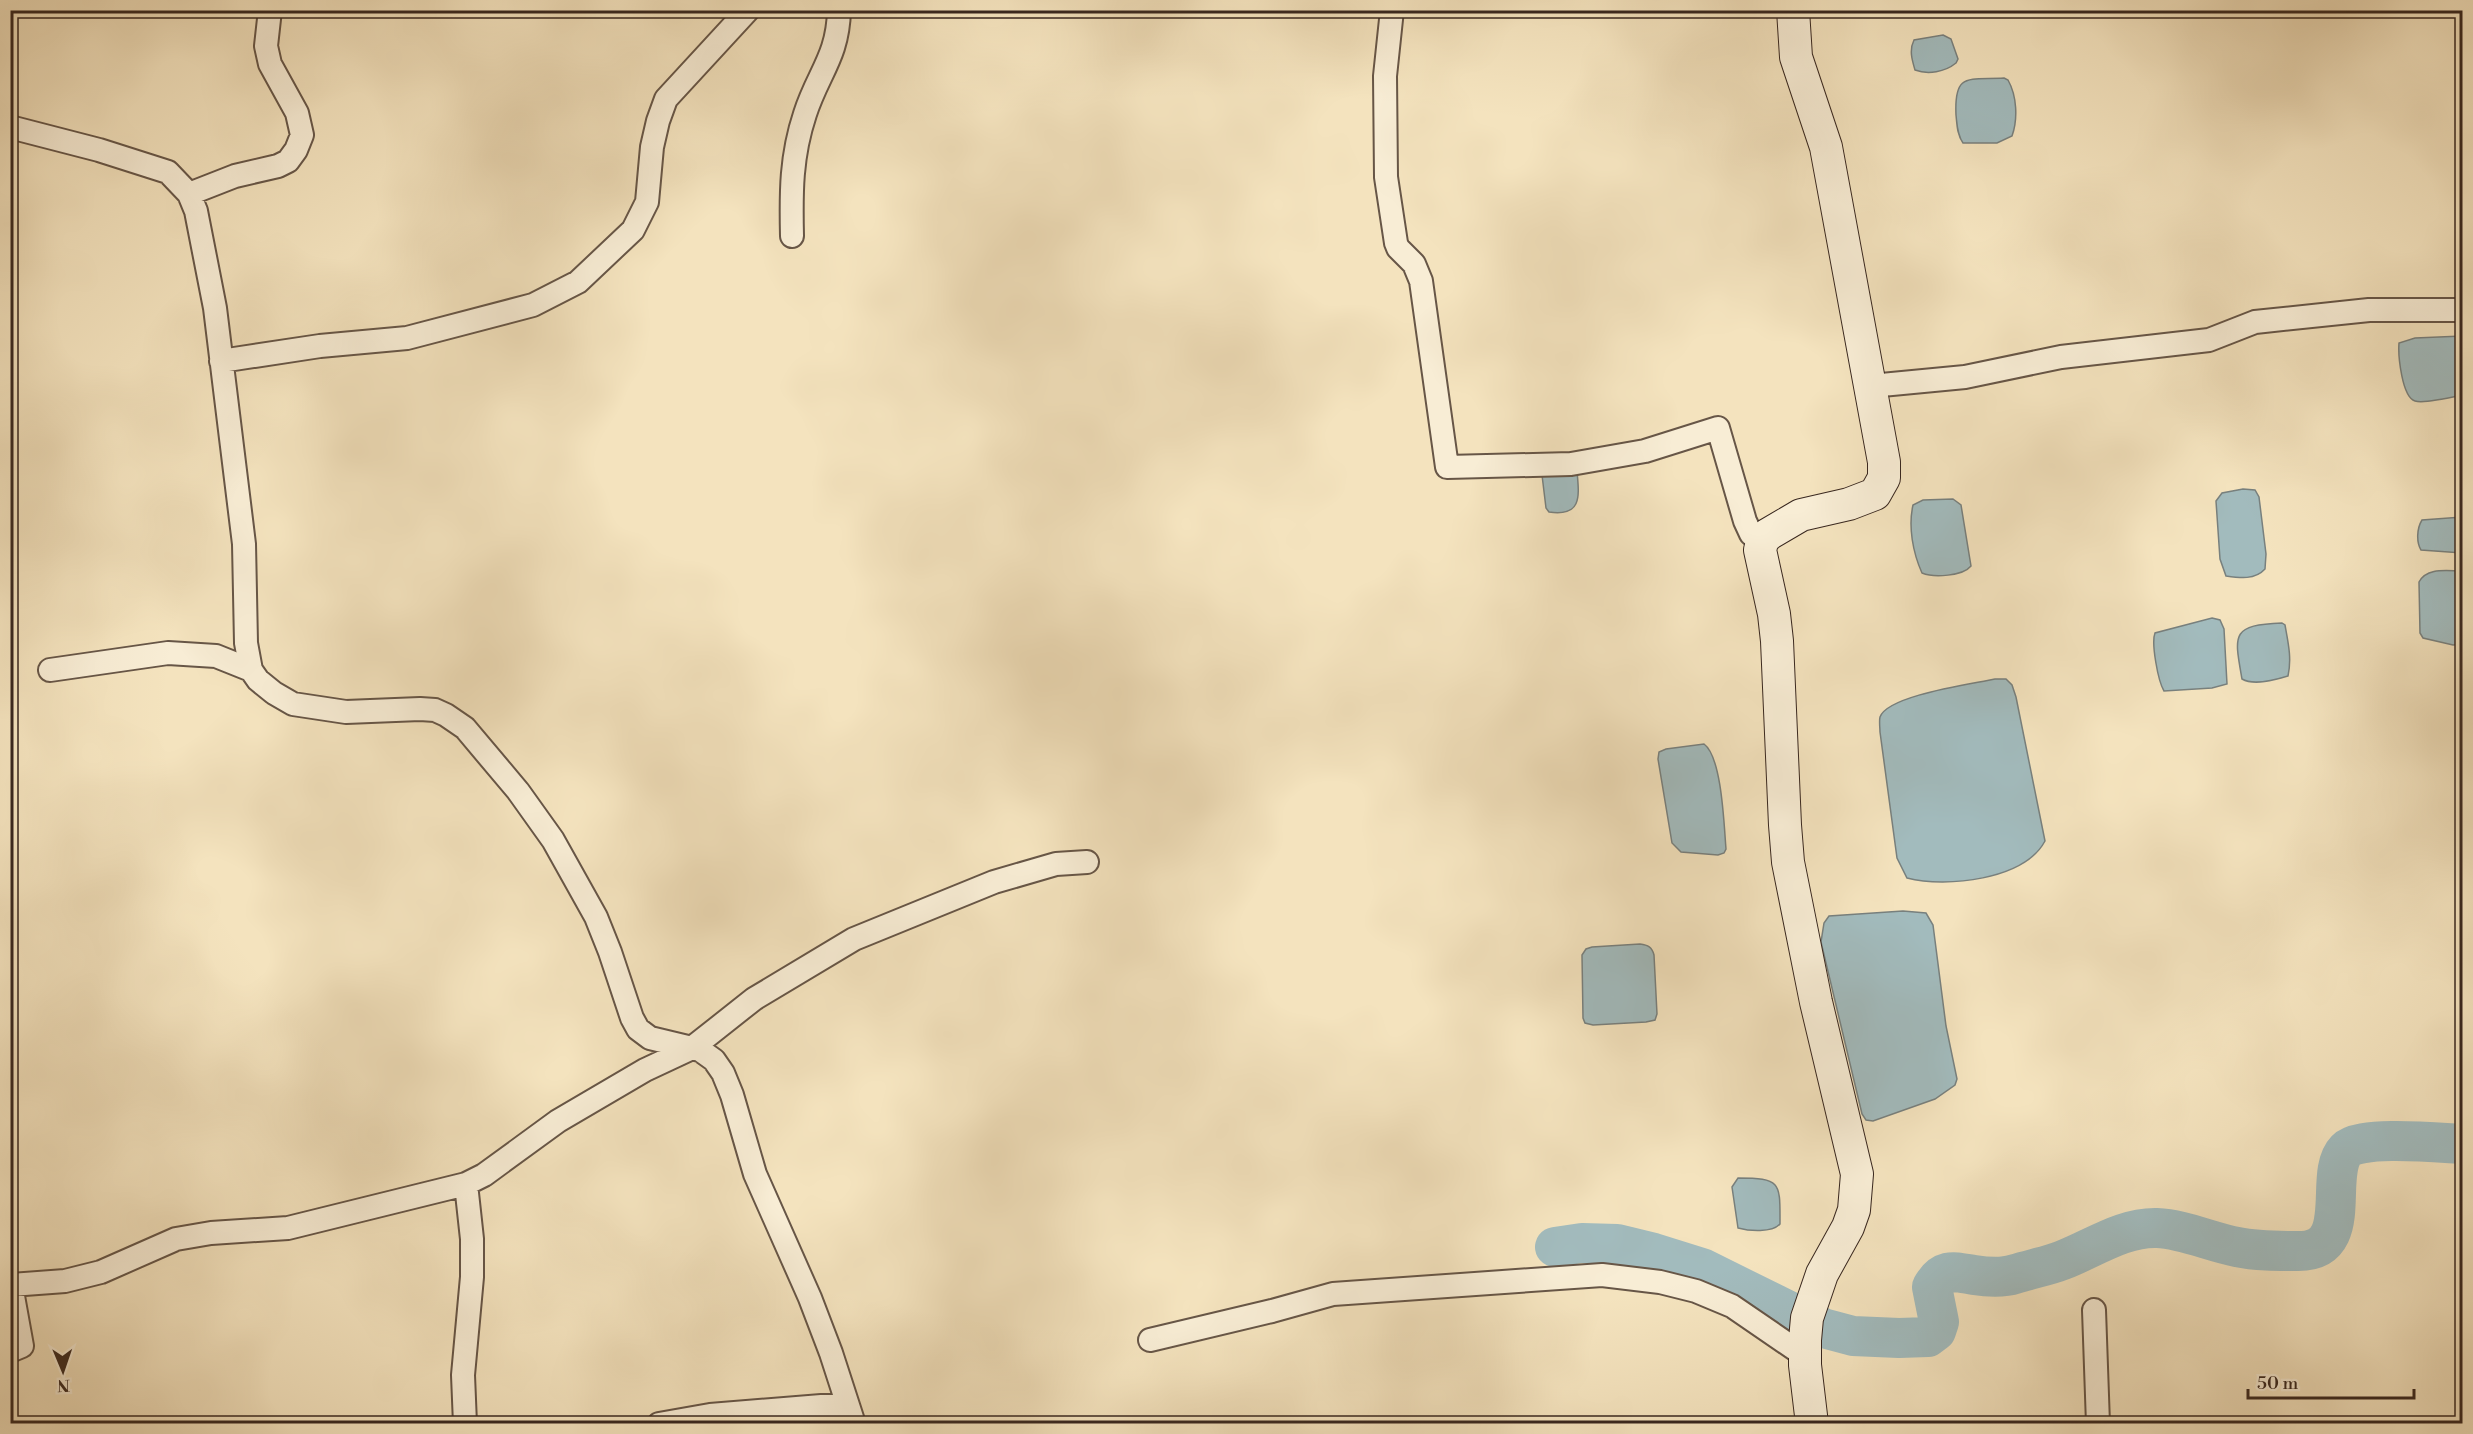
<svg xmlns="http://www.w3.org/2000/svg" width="2473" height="1434" viewBox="0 0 2473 1434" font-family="'Libre Bodoni',serif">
<rect width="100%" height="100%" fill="#f4e3be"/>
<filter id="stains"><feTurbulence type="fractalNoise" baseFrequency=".00333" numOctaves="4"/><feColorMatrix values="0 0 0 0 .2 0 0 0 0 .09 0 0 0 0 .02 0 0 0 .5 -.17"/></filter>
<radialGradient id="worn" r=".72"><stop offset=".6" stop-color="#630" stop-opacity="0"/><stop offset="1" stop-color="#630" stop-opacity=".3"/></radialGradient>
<path fill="#a2bbbd" stroke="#78807e" stroke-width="1.5" d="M1943 35 1951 39 1958 59 1956 63C1945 72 1928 75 1915 70 1912 60 1909 50 1914 40Z
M2004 78 2008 80C2017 96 2018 119 2012 136L1997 143H1963C1957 135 1957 124 1956 115 1954 72 1968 80 2004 78Z
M2462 336V395C2453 397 2424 404 2415 401 2402 397 2398 356 2399 343L2415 338Z
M1577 471C1579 495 1583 517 1549 512L1546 508 1542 475Z
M2243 489 2255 490 2259 497 2266 554 2265 569C2255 580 2240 578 2226 576L2220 559 2216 501 2222 493Z
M1953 499 1961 505 1971 566C1963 576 1934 578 1922 573 1913 553 1908 527 1913 505L1923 500Z
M2462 517V553L2421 550C2416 542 2417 528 2422 520Z
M2462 571V644L2453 645 2423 638 2420 633 2419 582C2427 567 2447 571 2462 571Z
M2212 618 2220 620 2224 629 2227 684 2212 688 2164 691C2158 681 2151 643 2155 633Z
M2282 623 2285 625C2288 642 2292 658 2288 676 2275 680 2254 686 2242 679 2234 634 2231 625 2282 623Z
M1995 679H2006L2012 685 2016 697 2045 841C2024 880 1946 888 1907 878L1897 858 1880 732C1880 728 1879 721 1880 717 1888 695 1973 684 1995 679Z
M1704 744C1722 757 1724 826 1726 849L1724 853 1718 855 1681 852 1672 843 1658 759 1659 752 1666 749Z
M1903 911 1926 913 1933 925 1946 1026 1957 1079 1955 1085 1935 1099 1873 1121 1866 1120 1862 1114 1821 942 1824 923 1829 916Z
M1640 944C1648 945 1652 947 1654 955L1657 1014 1655 1020 1646 1022 1593 1025 1585 1023 1583 1018 1582 955 1586 949 1592 947Z
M1738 1178C1782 1178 1780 1183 1780 1224 1772 1233 1749 1231 1738 1228L1732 1187Z"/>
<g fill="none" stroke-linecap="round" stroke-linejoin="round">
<path stroke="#a2bbbd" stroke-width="40" d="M1555 1247 1582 1243 1617 1244 1654 1253 1702 1268 1823 1328 1853 1336 1899 1338 1928 1337 1936 1331 1939 1322 1932 1287C1943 1267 1955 1272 1974 1275 1987 1277 2003 1278 2015 1274 2031 1269 2048 1266 2063 1260 2094 1248 2123 1227 2157 1228 2183 1229 2211 1242 2237 1247 2256 1251 2276 1251 2296 1251 2358 1253 2322 1175 2346 1150 2360 1135 2441 1143 2462 1144"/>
<g stroke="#675647" stroke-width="26">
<path id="street" d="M1392 10 1385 76 1386 177 1396 243 1398 248 1414 264 1421 281 1447 467 1571 464 1645 451 1718 428 1745 521 1751 534 1762 542
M10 127 99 150 168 172 189 194 196 211 215 308 244 544 246 643 251 670 258 680 274 693 293 704 346 712 420 709 435 710 446 715 465 728 518 791 553 840 596 917 610 952 632 1018 638 1029 650 1038 700 1050 714 1060 723 1073 732 1095 755 1174 810 1298 831 1353 854 1424
M189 194 235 176 278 166 288 161 296 150 302 135 297 113 270 64 266 46 270 10
M792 236C791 192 791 156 805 114 818 73 838 57 839 10
M221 361 320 346 407 338 533 305 578 282 633 230 647 202 652 147 658 121 666 99 748 10
M1871 386 1965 377 2061 357 2209 340 2255 322 2369 310H2458L2462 312
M50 670 168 653 216 656 251 670
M2094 1310 2098 1424
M1150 1340 1272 1311 1333 1294 1602 1275 1660 1282 1696 1291 1732 1306 1805 1356
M10 1351 22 1346 11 1285 65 1281 101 1272 176 1239 211 1233 288 1228 466 1184 484 1175 558 1121 645 1070 692 1048 754 999 854 939 994 882 1056 864 1087 862
M465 1424 463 1375 472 1277V1239L466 1184
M659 1424 710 1415 846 1404"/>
</g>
<g stroke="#38271f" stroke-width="34">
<path id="secondary" d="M1793 10 1796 57 1826 147 1884 462V478L1875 494 1849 504 1801 515 1767 535 1762 542 1760 550 1774 614 1777 641 1785 825 1788 862 1816 1002 1857 1174 1854 1210 1848 1227 1822 1274 1807 1318 1805 1340V1365L1812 1424"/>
</g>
<use href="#street" stroke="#f8edd5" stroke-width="22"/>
<use href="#secondary" stroke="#f8edd5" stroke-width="32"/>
</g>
<rect width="2473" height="1434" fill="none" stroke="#f4e3be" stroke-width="36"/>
<rect x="12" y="12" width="2449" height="1410" fill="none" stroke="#38271f" stroke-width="3"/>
<rect x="18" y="18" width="2437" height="1398" fill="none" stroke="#38271f" stroke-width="1.5"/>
<g transform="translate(63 1371) rotate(178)" stroke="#f8edd5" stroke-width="4.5" paint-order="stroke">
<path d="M0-4.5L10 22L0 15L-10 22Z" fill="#38271f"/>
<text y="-9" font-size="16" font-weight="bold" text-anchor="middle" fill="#38271f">N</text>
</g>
<path d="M2248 1389v9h166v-9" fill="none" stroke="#38271f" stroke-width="3"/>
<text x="2257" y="1389" font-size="18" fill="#38271f" stroke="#f8edd5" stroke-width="4.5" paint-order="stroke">50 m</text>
<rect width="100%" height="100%" filter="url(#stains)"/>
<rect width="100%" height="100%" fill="url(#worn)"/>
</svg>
